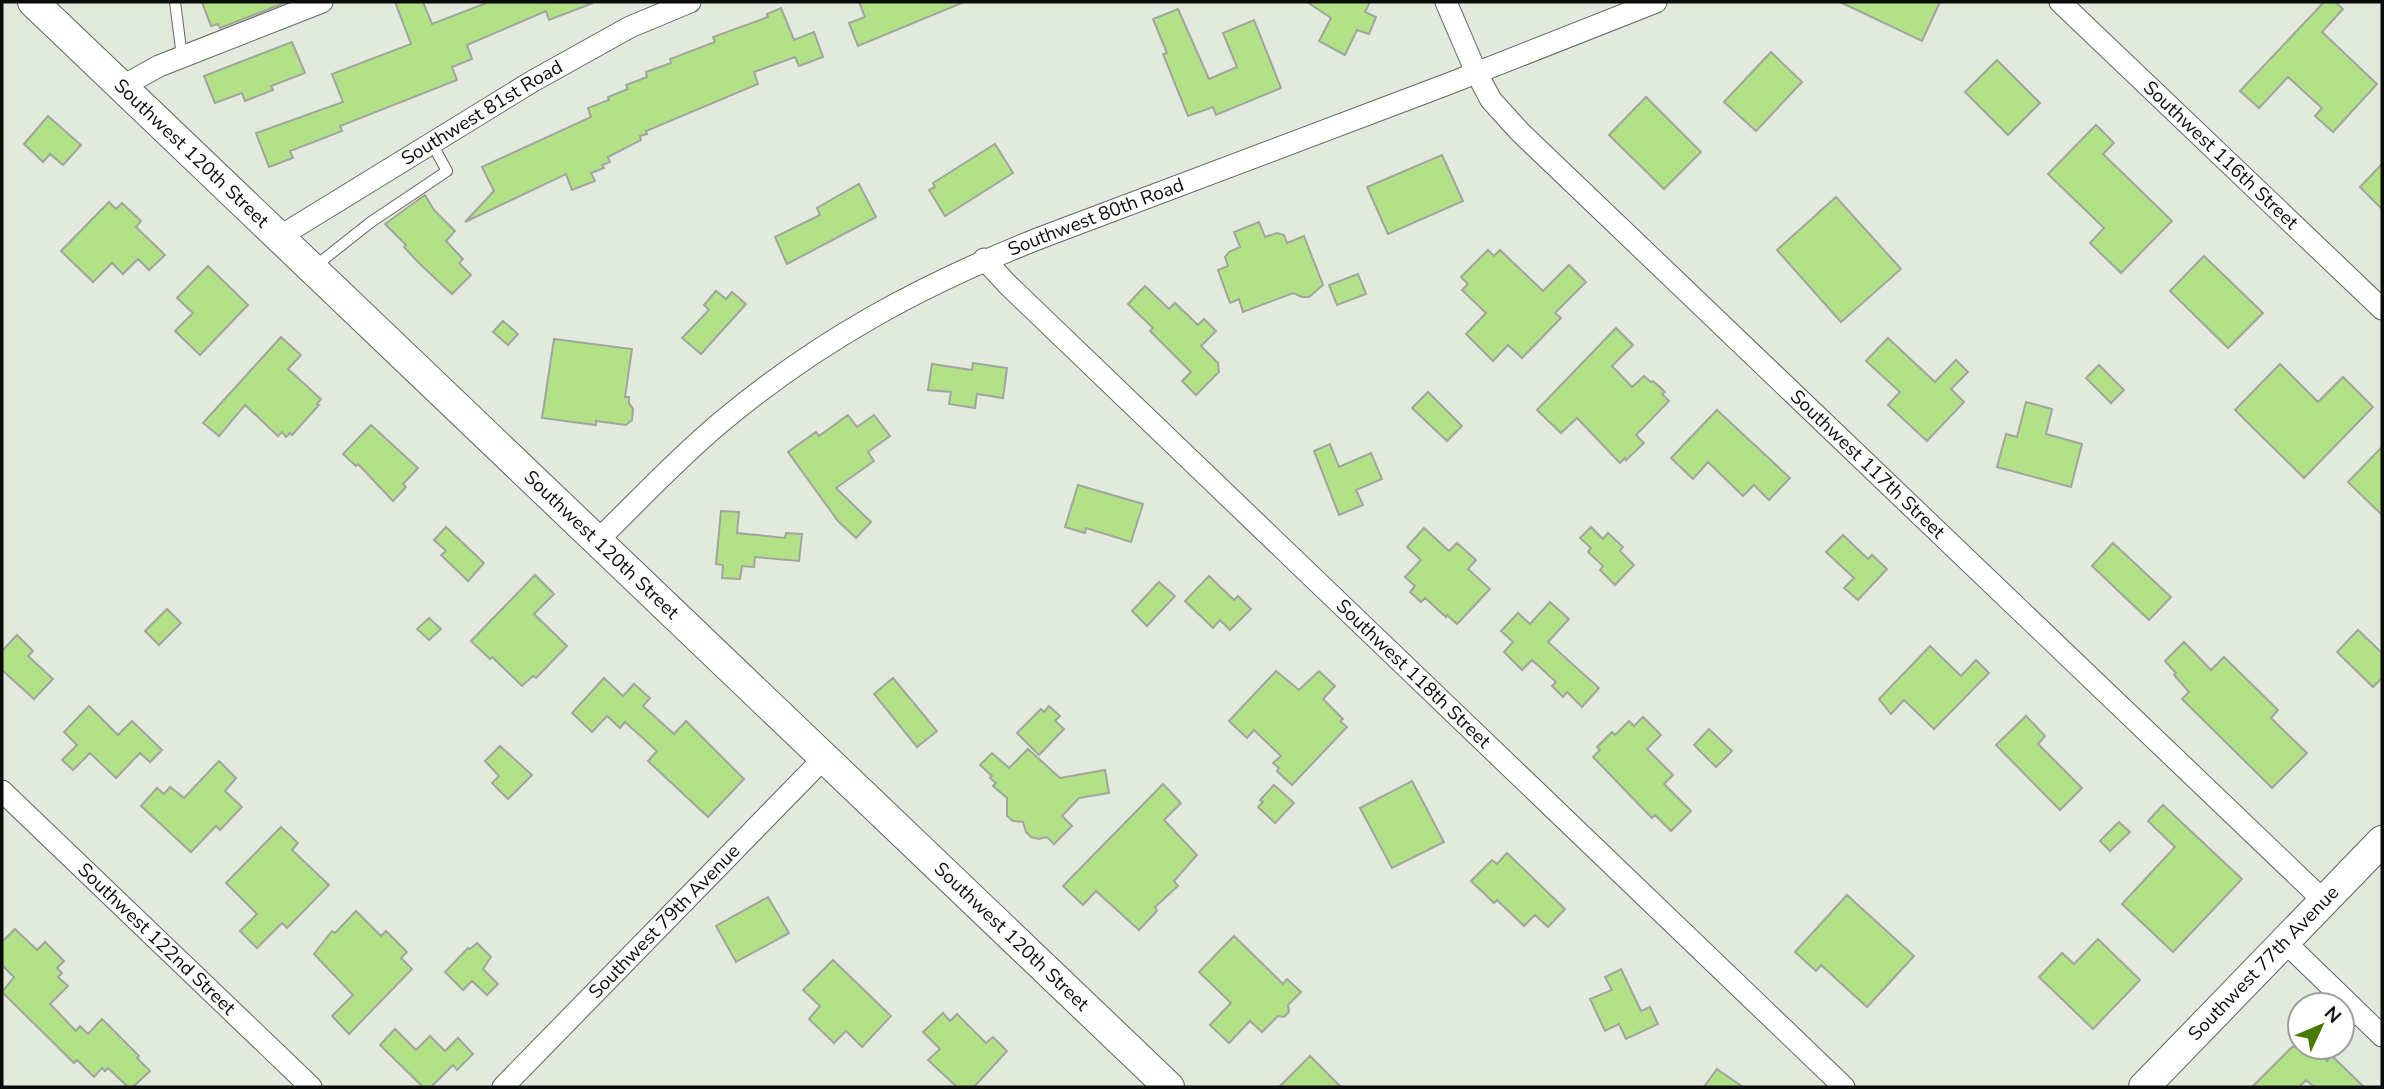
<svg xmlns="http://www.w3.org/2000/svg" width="2384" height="1089" viewBox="0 0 2384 1089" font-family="'Nunito Sans',sans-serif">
<rect width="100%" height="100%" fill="#e2e9dd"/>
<path fill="#b2e188" stroke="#a0a69b" stroke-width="2" d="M202 2H287L220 28 218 24 211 26Z
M395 2H423L432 24 489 2 593 3 549 20 546 11 467 45 472 59 452 67 457 80 340 126 342 131 290 151 293 158 269 167 256 133 343 102 332 74 411 44Z
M859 2H961L962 3 858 46 849 23 865 17Z
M1307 2H1370L1365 12 1376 17 1369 34 1357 30 1345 55 1319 41 1331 18Z
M1840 2H1940L1922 41Z
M2324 2H2335L2343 9 2322 32 2377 84 2333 132 2315 116 2322 108 2288 77 2259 108 2240 91Z
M781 8 794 40 814 32 823 57 799 66 795 57 754 72 758 84 646 131 647 134 640 136 641 140 608 157 610 162 602 165 604 168 591 173 595 181 572 190 566 174 465 222 494 191 482 167 591 117 588 108 609 100 608 97 628 89 626 85 647 77 646 72 671 63 670 59 715 42 713 37 768 17 767 14Z
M1178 9 1209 79 1237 67 1223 33 1254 20 1281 88 1216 115 1213 107 1188 116 1163 54 1167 53 1153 19Z
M292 42 305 73 271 86 273 90 245 101 242 93 215 103 204 76Z
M1771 52 1802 82 1756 131 1724 102Z
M1997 60 2040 103 2008 135 1965 92Z
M1646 97 1701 152 1664 189 1609 135Z
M48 116 81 145 63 165 50 154 43 162 24 144Z
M2096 125 2114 143 2103 154 2172 221 2121 273 2090 243 2104 228 2048 174Z
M995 144 1013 173 945 216 929 190 935 187 933 183Z
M1442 155 1463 201 1388 234 1367 187Z
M2382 164V209L2360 187Z
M859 184 876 217 787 264 775 237 820 215 817 208Z
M425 195 434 210 455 231 446 241 463 259 459 263 471 275 452 294 419 263 404 247 406 245 385 224Z
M1836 197 1901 269 1841 322 1777 250Z
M109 202 116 209 122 203 141 221 136 227 165 255 149 270 138 259 123 274 112 263 93 282 61 251Z
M1259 222 1265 237 1277 233 1284 235 1287 243 1304 236 1323 285 1309 297H1302L1293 293 1243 312 1239 299 1230 303 1218 270 1228 266 1225 257 1229 252 1240 247 1234 232Z
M1488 250 1494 256 1500 250 1543 291 1569 265 1586 282 1555 313 1561 318 1522 358 1508 345 1493 361 1466 334 1486 313 1462 290 1468 284 1461 277Z
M2204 256 2263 313 2228 348 2170 291Z
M208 266 248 305 200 355 175 331 193 313 177 298Z
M1358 274 1366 294 1337 305 1329 285Z
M1145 286 1169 309 1175 303 1198 325 1204 319 1216 331 1201 346 1218 363 1219 372 1196 395 1182 381 1191 372 1150 331 1153 328 1128 304Z
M716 291 726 299 732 292 746 304 701 354 682 338 709 310 704 305Z
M503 321 518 334 508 345 493 332Z
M1616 328 1633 345 1612 366 1632 387 1644 376 1651 382 1653 381 1665 392 1662 394 1669 401 1636 435 1644 443 1626 460 1625 458 1620 463 1577 418 1561 433 1537 410Z
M281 337 301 355 288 369 321 399 317 404 319 405 292 435 290 433 286 437 282 432 278 436 245 405 219 436 203 423Z
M1888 338 1935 382 1956 360 1968 372 1951 389 1964 402 1927 441 1888 405 1900 392 1866 361Z
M554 339 632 349 625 397H629V403L633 409 632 420 626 425 596 421V425L542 418Z
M973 363 1007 368 1003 398 977 394 975 408 949 404 951 392 928 390 932 364 972 370Z
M2280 364 2318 402 2343 377 2373 407 2304 478 2235 410Z
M2099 365 2124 390 2111 403 2086 378Z
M1428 392 1462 426 1447 441 1412 408Z
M2026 402 2052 409 2046 434 2082 444 2071 487 1997 467 2006 434 2017 437Z
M1717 410 1790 478 1769 500 1754 485 1743 496 1708 462 1693 479 1671 458Z
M848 415 857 427 874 415 890 436 868 452 874 461 836 488 871 522 856 538 838 521 788 452 816 432 819 436Z
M371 425 418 468 403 484 406 487 393 501 358 464 356 466 343 454Z
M1330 444 1339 467 1371 453 1382 479 1356 490 1363 505 1339 515 1314 451Z
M2382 447V515L2348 482Z
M1078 485 1143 504 1131 542 1086 528 1085 533 1065 527Z
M721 511 739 512 737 533 785 538 786 533 802 534 799 561 755 557 754 567 742 566 740 579 722 578 723 565 716 564Z
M446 527 484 563 468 581 441 555 446 551 434 540Z
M1591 527 1603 539 1608 533 1623 547 1620 551 1634 565 1615 585 1600 570 1603 566 1588 552 1591 548 1580 538Z
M1424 528 1449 551 1457 543 1476 560 1468 569 1490 589 1457 624 1447 615 1446 617 1425 598 1421 602 1410 592 1415 586 1405 577 1421 560 1407 547Z
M1843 535 1868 559 1872 555 1887 569 1858 600 1844 588 1854 578 1826 552Z
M2113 543 2171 597 2149 620 2092 566Z
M535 575 554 594 534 614 567 646 536 678 533 676 522 686 492 657 490 659 471 641Z
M1209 576 1234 600 1238 596 1251 609 1230 630 1220 620 1213 628 1185 601Z
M1159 582 1175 596 1147 626 1132 611Z
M1550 602 1569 619 1548 642 1599 688 1582 707 1567 692 1563 697 1552 686 1556 682 1532 660 1522 670 1504 652 1513 642 1501 631 1518 613 1530 624Z
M167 609 181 623 159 645 145 631Z
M429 618 441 629 429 640 417 629Z
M2358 630 2382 653V678L2373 687 2337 652Z
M17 635 33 651 28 656 53 679 34 699 2 670V651Z
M2184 642 2211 670 2224 657 2278 710 2271 718 2307 753 2272 788 2182 699 2189 692 2174 675 2176 673 2165 661Z
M1930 646 1961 676 1976 660 1989 673 1934 729 1904 700 1891 714 1879 699Z
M1276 671 1299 690 1319 671 1335 686 1323 699 1343 719 1340 721 1347 727 1292 785 1277 771 1279 768 1273 763 1281 756 1254 730 1247 738 1229 721Z
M604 678 623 696 634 684 650 698 643 706 674 734 686 721 744 779 708 817 648 761 657 751 625 722 620 728 607 716 592 732 572 713Z
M893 678 937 731 917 747 874 694Z
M89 706 118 735 132 721 162 750 150 762 140 753 116 778 90 753 73 770 62 760 77 745 64 732Z
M1049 706 1060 716 1055 721 1064 729 1039 755 1017 733 1041 709 1044 712Z
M2026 716 2045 736 2038 744 2082 788 2060 810 1996 745Z
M1643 717 1661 735 1647 749 1673 775 1664 784 1691 811 1671 831 1655 815 1652 818 1593 757 1600 750 1597 747 1612 732 1615 735 1629 721 1634 726Z
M1709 729 1732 751 1716 767 1694 745Z
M500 746 532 775 508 799 492 783 499 776 485 761Z
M1028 749 1060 778 1105 770 1109 793 1079 798 1062 816 1072 826 1054 844 1047 837 1039 839 1031 837 1026 832 1023 822 1013 821 1007 816V798L993 786 996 783 990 778 992 776 980 765 992 753 1009 768Z
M219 761 236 778 225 791 242 807 220 830 216 826 191 852 141 806 157 788 164 794 170 787 184 798Z
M1412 781 1444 842 1392 868 1360 808Z
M1163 784 1181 803 1164 820 1197 855 1174 881 1178 886 1155 907 1157 911 1139 930 1096 891 1083 905 1063 886Z
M1274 785 1294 803 1275 823 1258 807 1263 802 1260 800Z
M2163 805 2242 879 2173 952 2122 904 2175 847 2148 821Z
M2119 822 2130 832 2110 851 2100 841Z
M281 827 298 843 292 850 329 885 287 928 282 923 257 948 240 931 257 914 226 883Z
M1507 853 1565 909 1548 927 1535 915 1524 926 1497 900 1494 903 1471 881 1492 860 1497 864Z
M1847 895 1914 956 1867 1007 1821 965 1816 971 1795 952Z
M768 897 789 933 736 962 716 926Z
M356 911 381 936 386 931 407 952 401 958 412 969 349 1034 332 1016 353 995 314 954 332 931 335 933Z
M15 929 37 950 45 942 64 961 57 968 62 973 58 977 68 986 50 1004 76 1031 80 1026 88 1034 102 1019 139 1056 137 1058 150 1071 133 1087H128L108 1068 105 1071 102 1068 94 1077 77 1060 74 1063 2 992 14 977 2 965V942Z
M1234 936 1283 984 1287 979 1301 992 1288 1005 1289 1012 1284 1017 1278 1016 1262 1032 1250 1021 1229 1043 1210 1025 1231 1003 1199 972Z
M2098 939 2140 980 2093 1029 2039 977 2062 953 2074 964Z
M477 943 491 957 483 969 498 984 487 995 472 981 463 990 445 972 468 948 470 949Z
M833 960 891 1016 862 1047 846 1031 834 1043 809 1019 820 1006 803 990Z
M1621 969 1641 1011 1650 1007 1658 1024 1626 1039 1619 1024 1605 1031 1590 999 1612 990 1605 977Z
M943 1013 950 1021 957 1014 986 1043 993 1037 1007 1051 974 1087H957L928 1060 940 1049 923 1032Z
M395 1029 416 1050 430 1036 445 1051 458 1038 473 1054 457 1070 453 1065 431 1087H423L380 1045Z
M2292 1047H2313L2327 1061 2332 1056 2364 1087H2314L2306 1080 2299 1087H2252Z
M1310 1056 1341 1087H1279Z
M1717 1069 1743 1087H1704Z"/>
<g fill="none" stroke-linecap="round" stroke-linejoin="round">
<g stroke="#60665c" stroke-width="12">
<path id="lane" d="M175 2 182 57
M314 267 371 222 447 171 431 142"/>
</g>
<g stroke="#60665c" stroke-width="23">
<g id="street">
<path id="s1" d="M1446 2 1476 72 1491 100 1520 132 2324 901"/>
<path id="s2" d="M2060 2 2382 309"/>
<path d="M121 87 159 66 322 2"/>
<path id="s3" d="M279 237 533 81 630 27 690 2"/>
<path id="s4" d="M984 259 1008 285 1844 1087"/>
<path id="s5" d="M598 540C638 501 677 459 720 423 819 340 921 285 1040 238L1448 84 1656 2"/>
<path id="s6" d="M2 791 311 1087"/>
<path d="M2285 942 2382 1036"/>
<path id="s7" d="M503 1087 825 757"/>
</g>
</g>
<g stroke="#60665c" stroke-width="32">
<g id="secondary">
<path id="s8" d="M33 2 1169 1087"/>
<path id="s9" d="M2144 1087 2382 841"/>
</g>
</g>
<use href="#lane" stroke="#fff" stroke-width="10"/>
<use href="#street" stroke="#fff" stroke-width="21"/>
<use href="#secondary" stroke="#fff" stroke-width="30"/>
</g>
<g text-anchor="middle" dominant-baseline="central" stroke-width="5" stroke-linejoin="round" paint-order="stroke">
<g font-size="19" fill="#0a0c09" stroke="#fff">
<text stroke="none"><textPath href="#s3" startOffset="238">Southwest 81st Road</textPath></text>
<text stroke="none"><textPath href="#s8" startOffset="219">Southwest 120th Street</textPath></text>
<text stroke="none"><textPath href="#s2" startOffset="222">Southwest 116th Street</textPath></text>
<text stroke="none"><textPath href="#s5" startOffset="600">Southwest 80th Road</textPath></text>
<text stroke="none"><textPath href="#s1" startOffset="632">Southwest 117th Street</textPath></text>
<text stroke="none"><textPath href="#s8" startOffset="786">Southwest 120th Street</textPath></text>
<text stroke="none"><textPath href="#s4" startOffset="597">Southwest 118th Street</textPath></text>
<text stroke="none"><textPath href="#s7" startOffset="231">Southwest 79th Avenue</textPath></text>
<text stroke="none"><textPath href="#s8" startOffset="1353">Southwest 120th Street</textPath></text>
<text stroke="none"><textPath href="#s6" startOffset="214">Southwest 122nd Street</textPath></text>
<text stroke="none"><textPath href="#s9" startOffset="172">Southwest 77th Avenue</textPath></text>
</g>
</g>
<rect width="2384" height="1089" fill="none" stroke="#0a0c09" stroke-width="7"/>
<g transform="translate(2321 1026) rotate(46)"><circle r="33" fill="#ffffff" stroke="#9d9e9d" stroke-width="2"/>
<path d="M0-5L12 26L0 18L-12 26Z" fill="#497900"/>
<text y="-10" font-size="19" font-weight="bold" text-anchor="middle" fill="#0a0c09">N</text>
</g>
</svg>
